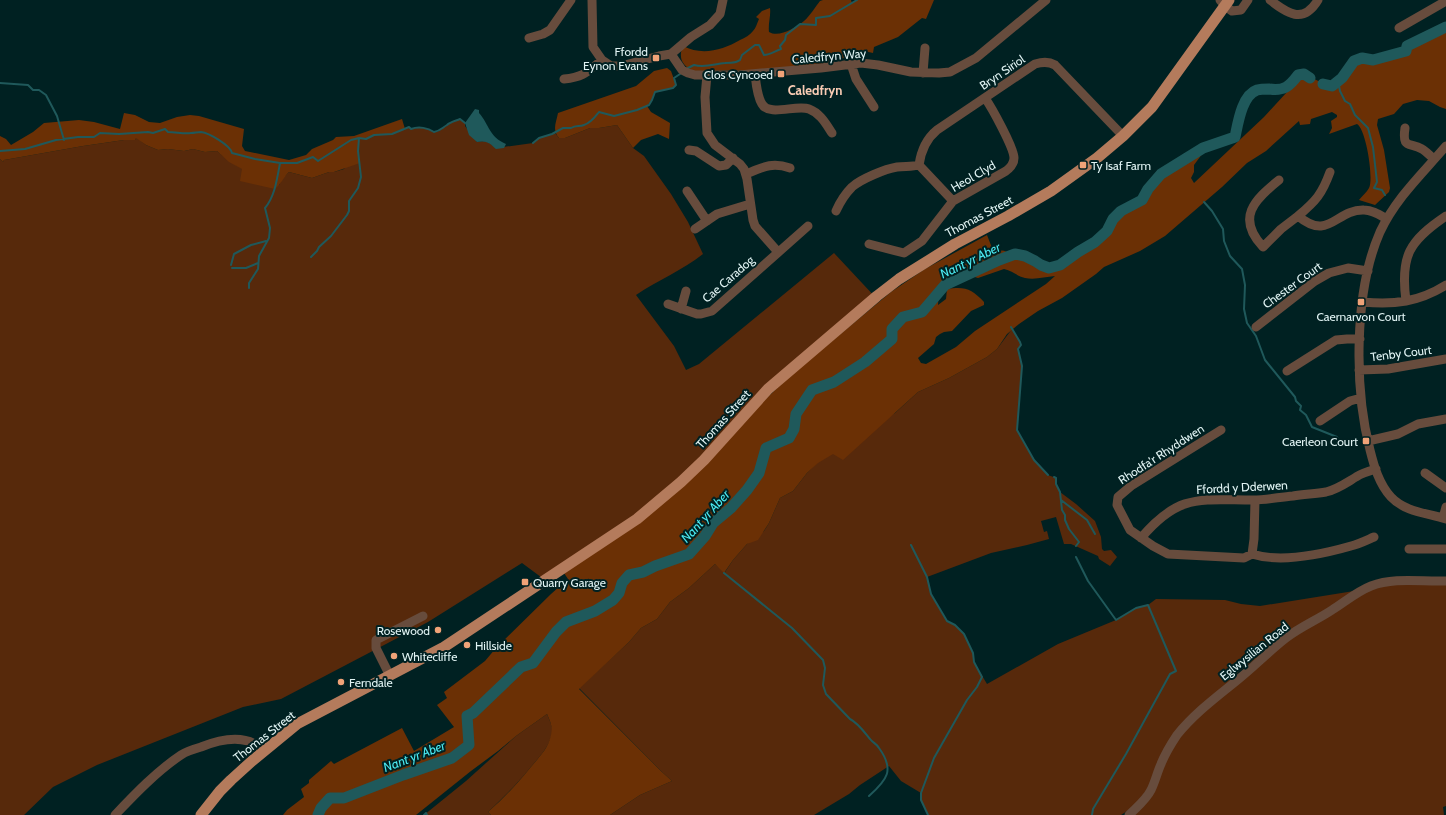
<svg xmlns="http://www.w3.org/2000/svg" width="1446" height="815" viewBox="0 0 1446 815" font-family="Cabin,sans-serif">
<rect width="100%" height="100%" fill="#002122"/>
<path fill="#57290b" d="M460 119 465 123V126L477 142C486 140 490 143 496 148L533 143 539 138 555 133 559 138H565L590 128H599L617 125 633 148 644 156 671 194 688 222 703 254C683 270 658 280 636 295L674 346 686 370 699 364 834 253 877 299 758 404 705 463 549 583 522 563 428 622 281 699 243 707 97 765 53 787 24 815H0V159L3 162 4 160 83 146 124 140H135L136 137 146 145 158 150 168 149 184 151 193 149 205 152 217 151C236 168 256 175 279 185L282 179 289 172 312 178 329 172H334L344 169 358 151 359 138 366 139 374 135 392 134 409 127 411 129C419 126 428 128 435 132L439 131 448 124Z
M1012 329 1020 342 1021 345 1018 349 1022 366 1017 430 1034 460 1048 475 1056 478V484L1060 492 1076 504 1095 521 1101 537 1102 549 1104 551 1111 550 1117 557 1110 566 1099 559 1098 556 1071 544H1064L1056 517 1041 521 1044 532 1047 531 1049 539 1027 545 991 553 927 577 931 594 947 621 955 625 964 634 973 653 974 662 987 684 1058 644 1116 620 1136 608 1148 605 1156 599 1225 600 1241 604 1260 606 1354 591 1239 671 1233 679 1201 705 1152 782 1136 805 1121 815H928L921 800V793L901 781 889 766 860 785 849 794 814 815H610L640 795 672 781 662 772 579 688 629 642 641 628 657 619 670 602 689 588 715 564 725 572 733 560 747 544 764 531 769 523 780 498 793 491 807 473 818 462 895 413 918 392 949 378 987 357 997 349Z
M1446 584V806L1443 807 1444 815H1446H1133L1177 739 1207 709 1285 643 1362 592 1389 585Z
M547 714C550 721 553 727 552 734 548 749 539 757 530 768 517 784 503 798 488 812L491 815H424L466 781 516 736Z"/>
<path fill="#6b3005" fill-rule="evenodd" d="M823 0H851L852 3 857 0H934L926 19 922 18 898 37 874 47 873 53 864 51 832 62 774 70 693 71C682 65 678 58 683 46 702 56 723 50 740 40 745 38 750 35 753 31 756 28 757 23 759 19L756 17 762 11 770 8C771 16 768 23 769 32 779 38 795 28 804 21 810 16 815 7 820 1Z
M1446 27V109L1440 107 1429 101 1417 100 1403 104 1394 114 1378 119 1377 125 1384 150 1390 188 1389 192 1375 205 1359 200C1362 196 1367 192 1369 188 1374 179 1366 129 1357 124L1329 134 1332 128 1331 121 1337 117V115L1332 112 1311 119 1310 124 1300 125 1299 121 1266 151 1247 163 1222 187 1165 236 1140 251 1104 267 1096 274 1062 298 1038 311 1019 324 1007 334 997 349 987 357 949 378 918 392 843 460 833 454 818 463 807 473 793 491 780 498 769 523 758 540 747 544 733 560 724 573 715 564 689 588 670 602 657 619 641 628 629 642 579 689 662 772 672 781 640 795 610 815H491L488 812C503 799 517 784 530 768 539 757 548 749 551 735 553 727 550 721 547 714L516 736 498 751 471 771 416 815H283L287 810 304 797 301 789 309 783V780L331 761 334 764 402 728 414 751 454 727 437 705 447 698 444 692 485 661 496 648 551 594 568 579 564 573 623 534 790 376 891 292 925 269 987 235 994 253C1002 249 1005 250 1011 256L1015 254 1025 256 1035 261 1041 265 1049 268 1060 265 1078 252 1095 242 1107 231 1113 219 1121 211 1142 200 1148 189 1161 174 1203 148 1208 146 1194 165V172L1191 178 1194 183 1264 117 1287 92 1298 75C1309 74 1321 84 1332 86L1342 78 1354 61 1362 58 1373 60 1405 51 1407 46ZM1004 269C1013 271 1017 276 1025 278 1035 280 1045 277 1055 276L1046 284 975 331 956 347 926 364 921 363 918 358 934 344 936 337 940 334 944 332 952 331 971 311 984 305V302C972 289 965 286 947 289L946 299 938 305C939 283 950 283 968 275L978 278Z
M667 68 671 71 676 85 673 88 655 92 652 100 647 106 651 112 670 123 669 139 658 134 641 140 633 148 617 125 599 128H590L565 138H559C552 130 556 123 558 113L636 86 654 71Z
M124 113 135 115 149 122 160 123 177 117 190 115 199 116 244 129 242 146 245 151 289 160 306 155 312 149 333 140 336 137 354 136 402 119 405 129 392 134 374 135 366 139H359L358 151 360 163 334 172H329L312 178 289 172C283 178 281 184 275 189L240 181 242 169 229 162 217 151 205 152 193 149 184 151 168 149 158 150 146 145 136 138 135 140H124L83 146 4 160 3 162 0 159V136L6 139 11 145 33 132 44 123 79 120 94 122 120 129Z"/>
<path fill="#1f595b" d="M475 109 479 110V113C489 124 489 137 506 144L504 148 496 149C490 143 486 140 477 142L469 135 465 123Z"/>
<g fill="none" stroke-linecap="round" stroke-linejoin="round">
<path stroke="#1f595b" stroke-width="2" d="M688 68 694 65C705 68 714 64 725 63 732 62 735 64 740 60L742 55 755 45H759L764 55C770 55 775 51 781 49L780 46 785 40 786 35 800 24 816 25V18L830 16 857 0
M1338 81 1340 91 1345 101 1350 104 1355 115 1368 128 1373 147 1377 182 1374 188 1382 190 1385 195
M0 83 28 85 33 90H39L46 95 57 116 64 140
M533 143 539 138 552 134 563 128H571C576 125 579 127 584 125 591 123 595 117 599 112L614 116 637 110 649 105 652 100 655 92 673 88 676 85 674 78 680 74
M0 151 25 149 56 140 78 137H94L100 133 119 134 148 132 153 133 165 129 168 132C176 132 184 134 191 133 194 133 198 132 201 132 209 133 230 145 232 153L255 159 280 163H297L313 157 318 161 351 140 359 138 366 139 374 135 392 134 409 127 411 129C419 126 428 128 434 132 440 131 442 128 447 125 450 122 455 121 460 119L465 123
M1204 202 1212 211 1223 229 1224 241 1230 256 1242 269 1245 285 1244 309 1247 323 1256 336 1265 360 1295 397 1296 401 1301 406 1300 410 1306 415 1312 427 1337 437 1341 442 1345 443
M311 257 317 251 319 247 331 236 347 215 349 211V201L358 188 361 177 358 151 359 138
M231 265 234 254 251 245 266 241
M232 268H246L258 263
M249 288V283L258 269 259 256 269 238 270 228 265 208C275 196 277 179 280 163
M1011 327 1020 342 1021 345 1018 349 1022 366 1017 430 1034 460 1048 475
M1054 477 1056 478V484L1060 492 1062 510 1065 515V520L1069 529 1079 542 1076 546
M1061 500 1087 520 1095 534
M911 545 927 577 931 594 947 621 955 625 964 634 973 653 974 662 982 677 977 687 967 700 934 758 921 793V800L928 815
M1076 557 1088 581 1116 620 1136 608 1148 605 1176 671 1170 674 1126 754 1093 809 1092 815
M724 573 792 628 823 660 825 668 823 685 826 694 850 719C858 723 865 733 870 739 873 743 877 744 879 748 895 770 887 780 869 796
M424 815 426 813 427 815"/>
<path stroke="#1f595b" stroke-width="11" d="M1323 84 1332 86 1342 78 1354 61 1362 58 1373 60 1406 51 1407 46 1446 27
M318 815 321 808 330 798H344L403 775 452 758 469 745 467 716 473 713 521 667 533 663 556 632 566 622 595 611 613 600 619 593 622 583 629 575 643 572 655 566 689 554 705 536 713 523 731 508 747 490 759 473 766 448 789 438 794 429 796 414 812 390 834 382 865 362 892 339V329L903 317 922 312 945 285 999 260 1015 254 1025 256 1035 261 1041 265 1049 268 1060 265 1078 252 1095 242 1107 231 1113 219 1121 211 1142 200 1148 189 1161 174 1203 148 1235 137C1238 123 1242 95 1257 90 1261 89 1265 89 1269 89 1284 91 1289 87 1298 75L1304 74 1310 78"/>
<path stroke="#674c3d" stroke-width="9" d="M592 0 593 47 602 60 611 66H621L659 56 671 54
M1220 0 1225 6 1232 11 1241 10 1248 0
M1270 0C1287 13 1303 25 1318 0
M1399 28 1446 1
M529 38 543 34 550 30 571 0
M671 54 682 70 688 73 695 75H739L821 68 861 63 878 65 911 72 939 73 950 72 976 58 1046 0
M671 54 691 37 710 25 720 14 723 0
M851 64 856 79 874 107
M923 73 925 48
M755 74C756 83 757 96 762 104 769 117 797 104 809 109 820 113 826 124 832 133
M707 75 705 97 707 133 715 145 740 164 744 169 747 179 753 220 755 226 778 252
M564 79C584 77 587 72 602 60
M1405 128C1402 149 1409 142 1422 149 1426 151 1430 156 1434 159
M1446 146C1422 174 1396 198 1380 232 1354 291 1354 388 1370 450 1374 466 1379 484 1391 497 1405 512 1427 513 1446 519
M689 150 696 151 719 166 726 165 733 158
M919 165C921 151 926 139 937 130L1035 64C1042 62 1048 61 1055 65L1123 136
M919 165 953 201
M746 174C763 167 772 162 790 168
M1279 180C1254 200 1236 218 1263 247L1281 229 1298 216C1329 242 1336 209 1364 210 1373 210 1380 215 1387 219
M687 191 707 221
M836 211C840 202 845 194 852 187 861 179 885 169 897 167 905 166 912 167 919 165
M1298 216C1316 201 1322 194 1330 172
M695 229 717 214 750 204
M869 244 904 253 922 241 953 201 1006 171C1010 168 1014 164 1014 158 1014 148 992 108 985 98
M1406 301C1400 256 1409 241 1446 216
M1363 302C1394 305 1419 302 1446 285
M668 304 697 314H701L712 311 808 226
M681 309 686 291
M1256 327 1315 281 1329 273 1348 268 1368 271
M1359 370 1388 369 1446 359
M1287 371 1336 340 1347 339H1360
M1320 421 1350 401 1361 398
M1221 430 1131 486 1118 497 1117 505 1130 530 1153 546 1168 554 1244 558 1252 554 1254 539 1255 500
M1368 441 1398 434 1418 424 1446 419
M1425 473 1446 488
M1443 518 1446 507
M1141 538C1179 493 1200 500 1253 500 1266 500 1280 497 1293 496 1304 494 1315 494 1326 492 1338 489 1346 483 1356 477 1362 473 1369 471 1376 469
M1409 549H1446
M1252 554C1280 563 1323 554 1351 546 1359 544 1367 540 1374 537
M390 676 376 648V640L423 616
M115 815C135 794 157 771 181 755 187 751 194 749 201 747 221 739 247 733 264 751
M1129 815C1137 807 1146 800 1151 790 1155 782 1157 773 1161 764 1165 754 1171 744 1177 735 1194 714 1214 699 1235 682 1253 668 1268 652 1286 638 1300 627 1317 620 1332 610 1345 602 1356 592 1371 586 1395 577 1421 582 1446 581"/>
<path stroke="#b47b5c" stroke-width="11" d="M201 815 220 791 231 780 252 761 297 724 444 647 637 519 681 482 704 460 768 389 877 296 899 279 955 244 1008 216 1051 191 1097 158 1123 136 1152 107 1229 0"/>
</g>
<g fill="#f0a378" stroke="#002122" stroke-width="1.5">
<rect x="652" y="54" width="8" height="8" rx="2"/>
<rect x="777" y="70" width="8" height="8" rx="2"/>
<rect x="1079" y="161" width="8" height="8" rx="2"/>
<rect x="1357" y="298" width="8" height="8" rx="2"/>
<rect x="1362" y="437" width="8" height="8" rx="2"/>
<rect x="521" y="578" width="8" height="8" rx="2"/>
<circle cx="438" cy="630" r="4"/>
<circle cx="467" cy="645" r="4"/>
<circle cx="394" cy="656" r="4"/>
<circle cx="341" cy="682" r="4"/>
</g>
<g text-anchor="middle" dominant-baseline="central" stroke-width="4" stroke-linejoin="round" paint-order="stroke">
<g font-size="12" fill="#e1f4f4" stroke="#002122" text-anchor="start">
<text x="648" y="51" text-anchor="end">Ffordd<tspan x="648" dy="14">Eynon Evans</tspan></text>
<text x="773" y="74" text-anchor="end">Clos Cyncoed</text>
<text x="1091" y="165">Ty Isaf Farm</text>
<text x="1361" y="316" text-anchor="middle">Caernarvon Court</text>
<text x="1358" y="441" text-anchor="end">Caerleon Court</text>
<text x="533" y="582">Quarry Garage</text>
<text x="430" y="630" text-anchor="end">Rosewood</text>
<text x="475" y="645">Hillside</text>
<text x="402" y="656">Whitecliffe</text>
<text x="349" y="682">Ferndale</text>
</g>
<g font-size="12" fill="#e1f4f4" stroke="#002122">
<text transform="translate(829 56) rotate(-5)">Caledfryn Way</text>
<text transform="translate(1002 72) rotate(-34)">Bryn Siriol</text>
<text transform="translate(973 176) rotate(-30)">Heol Clyd</text>
<text transform="translate(979 216) rotate(-28)">Thomas Street</text>
<text transform="translate(728 279) rotate(-41)">Cae Caradog</text>
<text transform="translate(1292 285) rotate(-36)">Chester Court</text>
<text transform="translate(1401 353) rotate(-7)">Tenby Court</text>
<text transform="translate(723 419) rotate(-48)">Thomas Street</text>
<text transform="translate(1161 454) rotate(-33)">Rhodfa'r Rhyddwen</text>
<text transform="translate(1242 487) rotate(-3)">Ffordd y Dderwen</text>
<text transform="translate(1254 651) rotate(-39)">Eglwysilian Road</text>
<text transform="translate(264 736) rotate(-38)">Thomas Street</text>
</g>
<g font-size="13" font-weight="bold" fill="#f9ccb4" stroke="#002122">
<text x="815" y="90">Caledfryn</text>
</g>
<g font-size="13" font-style="italic" fill="#4ae8ef" stroke="#002122">
<text transform="translate(970 260) rotate(-26)">Nant yr Aber</text>
<text transform="translate(705 516) rotate(-48)">Nant yr Aber</text>
<text transform="translate(414 756) rotate(-21)">Nant yr Aber</text>
</g>
</g>
</svg>
